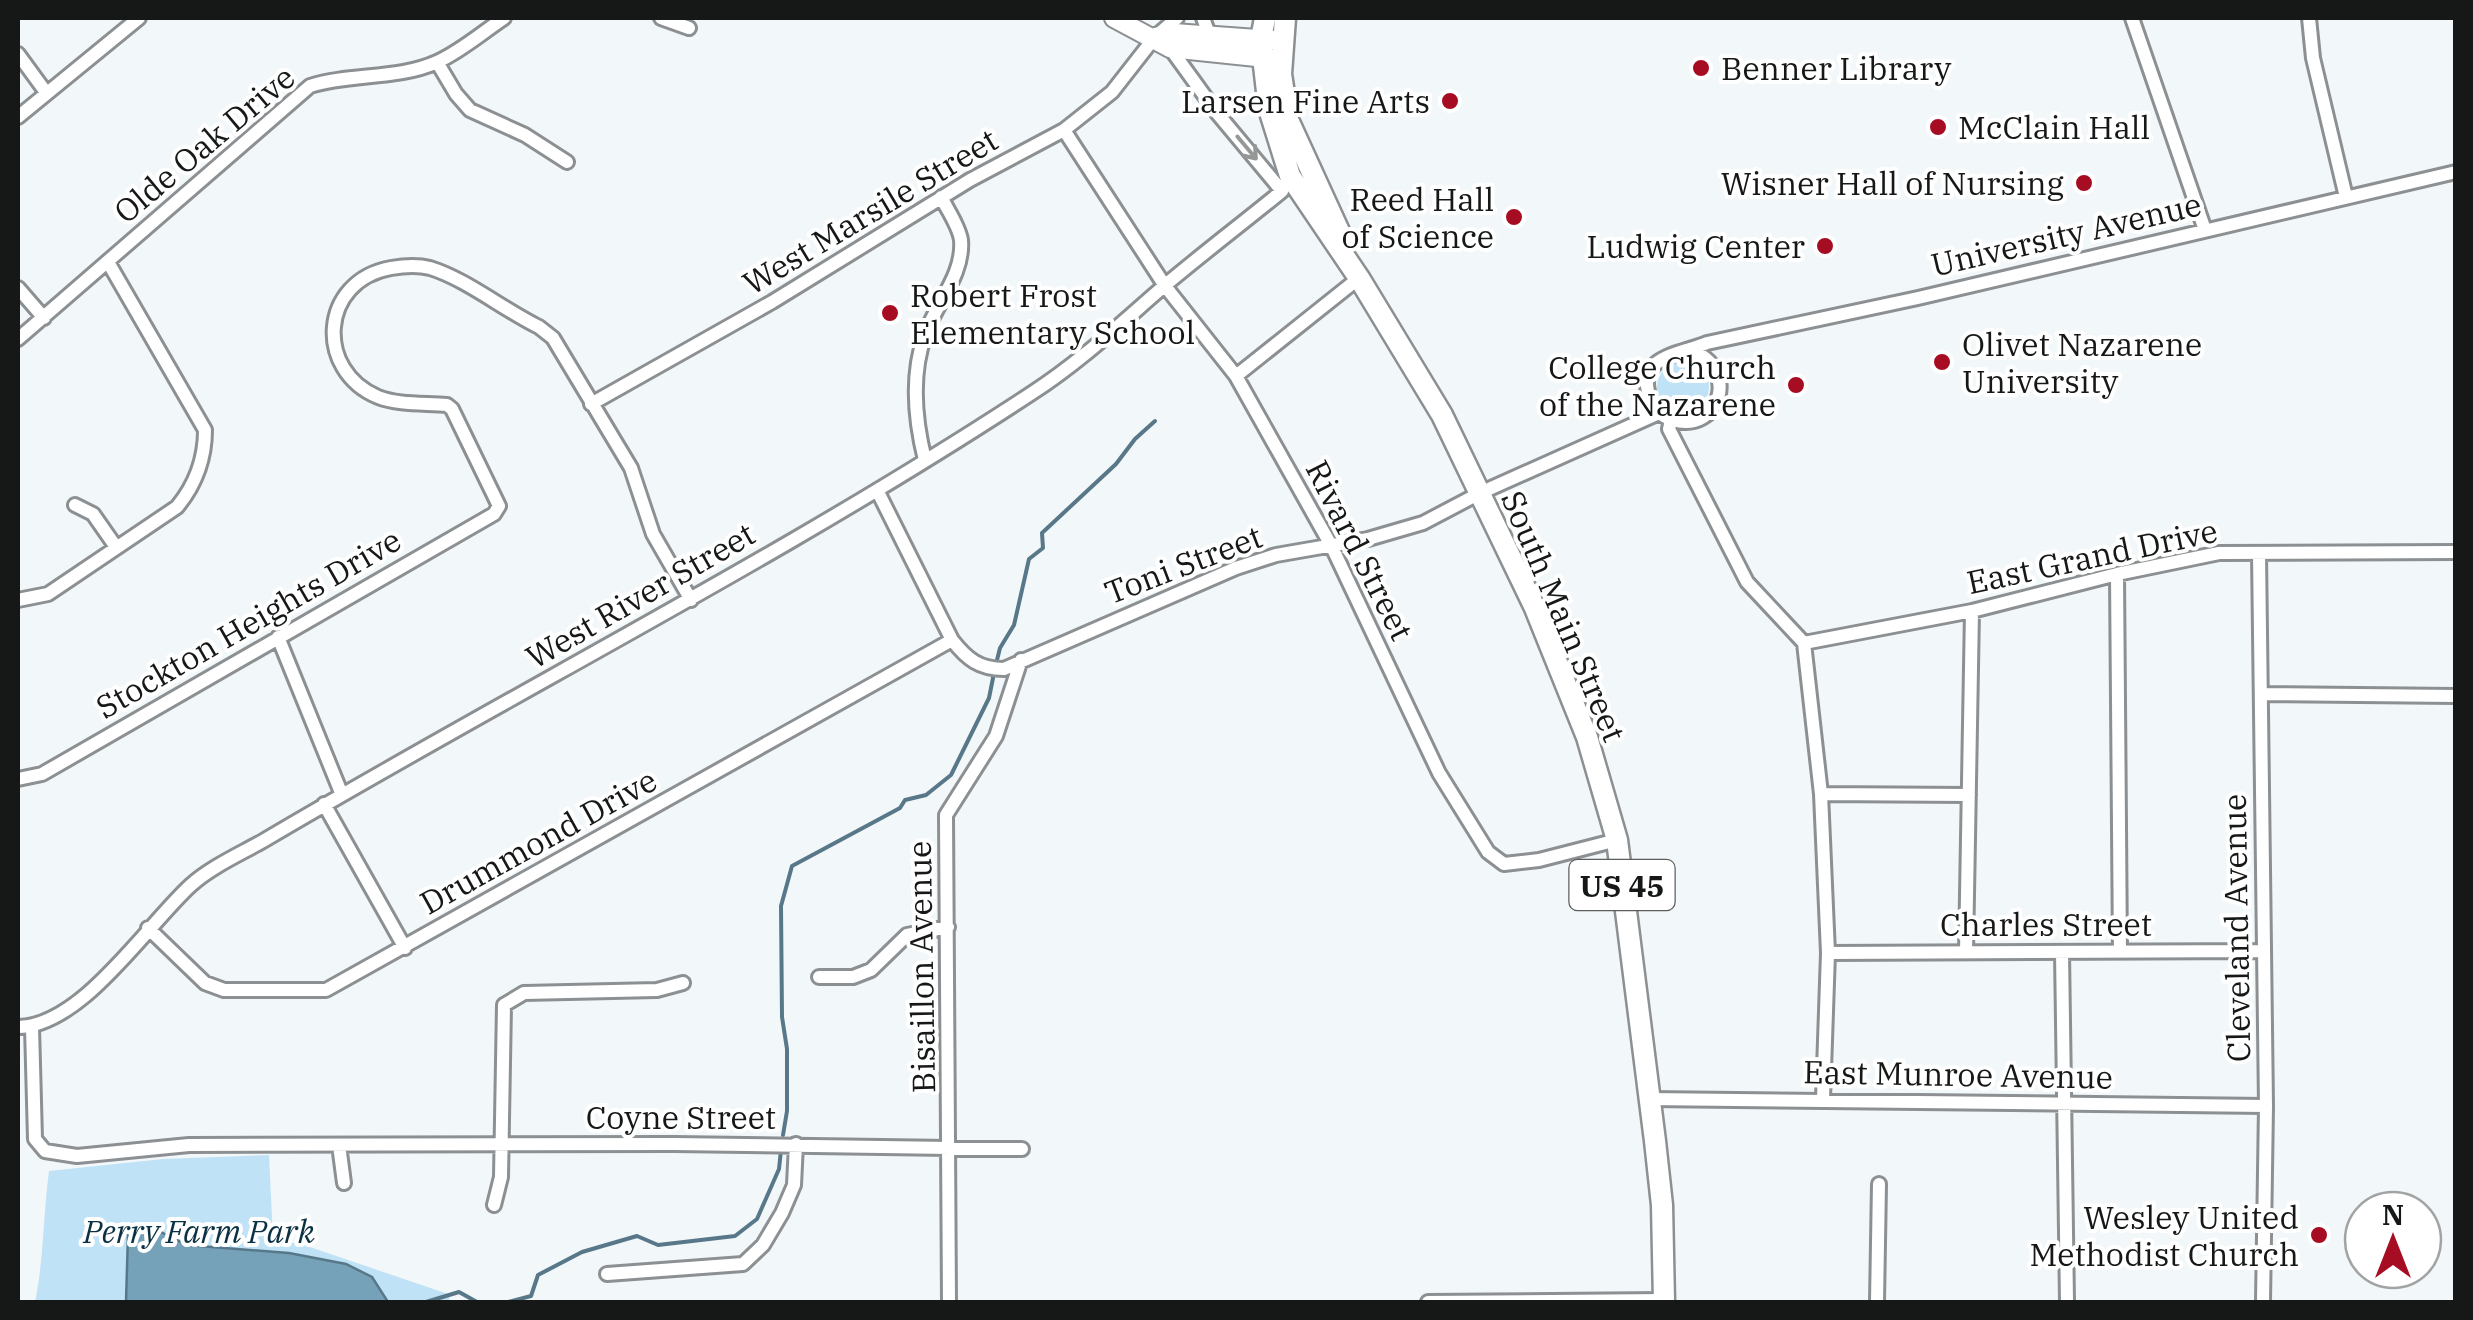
<svg xmlns="http://www.w3.org/2000/svg" width="2473" height="1320" viewBox="0 0 2473 1320" font-family="'IBM Plex Serif',serif">
<rect width="100%" height="100%" fill="#f2f7f9"/>
<path fill="#bfe2f6" d="M1657 387a26 26 0 1 1 52 0a26 26 0 1 1-52 0Z
M269 1155 273 1239 304 1245 448 1294 450 1302H35C44 1259 43 1216 49 1171L163 1159Z"/>
<path fill="#75a1b9" stroke="#587889" stroke-width="2.5" d="M145 1224 187 1245 289 1253 346 1264 372 1277 388 1302H126L128 1234Z"/>
<g fill="none" stroke-linecap="round" stroke-linejoin="round">
<path stroke="#587889" stroke-width="4" d="M996 664 1000 648 1014 625 1029 559 1043 548 1042 533 1116 464 1135 439 1155 421
M783 1135 787 1111V1049L782 1017 781 906 792 866 900 808 905 800 926 795 951 775 989 698 994 673
M426 1302 459 1292 477 1302
M508 1302 531 1296 538 1275 582 1252 637 1236 658 1245 735 1236 757 1219 779 1169 781 1150"/>
<g stroke="#8c9093" stroke-width="18">
<path id="street" d="M661 18 689 28
M1203 18 1209 34
M2132 18 2205 230
M2309 18 2313 58 2346 197
M1170 48 1217 113 1282 191
M18 54 45 91
M437 62 456 94 470 110 525 135 567 162
M18 117 139 18
M1064 130 1165 286 1236 376 1332 547 1439 773 1488 852 1504 864 1539 860 1617 840
M18 288 44 318
M18 339 310 86C351 73 397 80 437 62 460 52 483 32 504 18
M1690 350C1741 368 1720 434 1673 420 1662 417 1655 410 1651 400 1632 356 1682 354 1707 343L1918 298 2456 172
M1236 376 1359 278
M591 404 772 302 970 180 1064 130 1112 92 1155 37 1177 18
M1671 420 1669 429 1747 582 1804 643 1821 794 1828 953 1823 1099
M925 460C915 420 911 374 925 335 936 303 964 275 961 240 959 226 947 209 941 197
M877 490 952 640C967 659 979 669 1004 669L1236 568 1276 555 1368 539 1423 523 1480 493 1659 413
M75 505 93 514 116 547
M2259 553 2266 1106 2263 1302
M2117 574 2120 952
M18 600 48 594 177 507C196 484 205 460 205 430L108 262
M278 637 342 795
M1804 643 1972 611 2117 574 2219 553 2456 552
M2261 694 2456 696
M18 779 42 774 494 514 499 506 452 409 447 405C426 403 398 405 378 397 315 371 319 281 391 268 403 266 418 265 430 268 466 279 504 310 539 327L553 338 631 468 653 534 691 600
M1821 794 1969 795
M324 804 405 948
M148 928 205 983 224 990H326L952 640
M1966 952 1972 611
M2062 952 2067 1302
M1828 953 2264 951
M819 977H853L871 970 907 935 948 927
M18 1027C82 1026 146 926 191 885 211 867 240 854 263 841 518 690 784 556 1032 393 1080 362 1120 324 1163 287 1202 254 1243 223 1282 191L1290 176
M32 1027 35 1139 45 1151 77 1156 189 1145 674 1144 1022 1149
M1648 1099 2266 1106
M339 1145 344 1183
M494 1205 501 1177 504 1005 524 993 657 990 683 983
M607 1274 743 1264 763 1245 782 1213 794 1185 796 1144
M949 1302 946 815 996 736 1021 660
M1428 1302 1664 1300
M1877 1302 1879 1184"/>
</g>
<g stroke="#8c9093" stroke-width="22">
<path id="secondary" d="M1114 18 1170 48 1275 59
M1155 37 1174 33 1273 40"/>
</g>
<g stroke="#8c9093" stroke-width="25">
<path id="primary" d="M1265 18 1261 39 1269 109 1290 176 1359 278 1442 415 1535 608 1587 737 1617 840 1655 1141 1662 1205 1664 1302
M1285 18 1281 74 1288 120 1342 238"/>
</g>
<use href="#street" stroke="#fff" stroke-width="12"/>
<use href="#secondary" stroke="#fff" stroke-width="18"/>
<use href="#primary" stroke="#fff" stroke-width="20"/>
</g>
<defs><path id="oneway-shaft" d="M-6 0H5M1.5-3L5.5 0L1.5 3" fill="none" stroke-width="1.6" stroke-linecap="round" stroke-linejoin="round" transform="scale(2.5)"/></defs>
<use stroke="#969797" href="#oneway-shaft" transform="translate(1247 148) rotate(50)"/>
<g fill="#a60d23" stroke="#fff" stroke-width="4">
<circle cx="1701" cy="68" r="10"/>
<circle cx="1450" cy="101" r="10"/>
<circle cx="1938" cy="127" r="10"/>
<circle cx="2084" cy="183" r="10"/>
<circle cx="1514" cy="217" r="10"/>
<circle cx="1825" cy="246" r="10"/>
<circle cx="890" cy="313" r="10"/>
<circle cx="1942" cy="362" r="10"/>
<circle cx="1796" cy="385" r="10"/>
<circle cx="2319" cy="1235" r="10"/>
</g>
<g text-anchor="middle" dominant-baseline="central" stroke-width="8" stroke-linejoin="round" paint-order="stroke">
<rect fill="#fff" stroke="#5c5d5d" stroke-width="2.5" x="1569.5" y="860" width="105" height="50" rx="8"/>
<g font-size="30" font-weight="bold" fill="#161818">
<text x="1622" y="885">US 45</text>
</g>
<g font-size="32" fill="#161818" stroke="#fff" text-anchor="end">
<text x="1721" y="68" text-anchor="start">Benner Library</text>
<text x="1430" y="101">Larsen Fine Arts</text>
<text x="1958" y="127" text-anchor="start">McClain Hall</text>
<text x="2064" y="183">Wisner Hall of Nursing</text>
<text x="1494" y="199">Reed Hall<tspan x="1494" dy="37">of Science</tspan></text>
<text x="1805" y="246">Ludwig Center</text>
<text x="910" y="295" text-anchor="start">Robert Frost<tspan x="910" dy="37">Elementary School</tspan></text>
<text x="1962" y="344" text-anchor="start">Olivet Nazarene<tspan x="1962" dy="37">University</tspan></text>
<text x="1776" y="367">College Church<tspan x="1776" dy="37">of the Nazarene</tspan></text>
<text x="2299" y="1217">Wesley United<tspan x="2299" dy="37">Methodist Church</tspan></text>
</g>
<g font-size="32" fill="#161818" stroke="#fff">
<text transform="translate(204 144) rotate(-40)">Olde Oak Drive</text>
<text transform="translate(870 211) rotate(-31)">West Marsile Street</text>
<text transform="translate(2066 234) rotate(-13)">University Avenue</text>
<text transform="translate(1360 550) rotate(63)">Rivard Street</text>
<text transform="translate(2092 556) rotate(-12)">East Grand Drive</text>
<text transform="translate(1183 564) rotate(-21)">Toni Street</text>
<text transform="translate(640 595) rotate(-30)">West River Street</text>
<text transform="translate(1564 616) rotate(67)">South Main Street</text>
<text transform="translate(248 623) rotate(-30)">Stockton Heights Drive</text>
<text transform="translate(538 841) rotate(-29)">Drummond Drive</text>
<text x="2046" y="924">Charles Street</text>
<text transform="translate(2236 928) rotate(-91)">Cleveland Avenue</text>
<text transform="translate(921 967) rotate(-91)">Bisaillon Avenue</text>
<text transform="translate(1958 1074) rotate(1)">East Munroe Avenue</text>
<text x="681" y="1117">Coyne Street</text>
</g>
<g font-size="32" font-style="italic" fill="#0a3143" stroke="#fff">
<text x="199" y="1231">Perry Farm Park</text>
</g>
</g>
<rect width="2473" height="1320" fill="none" stroke="#161818" stroke-width="40"/>
<g transform="translate(2393 1240)"><circle r="48" fill="#ffffff" stroke="#a2a3a3" stroke-width="2.5"/>
<path d="M0-8L18 38L0 25L-18 38Z" fill="#a60d23"/>
<text y="-15" font-size="28" font-weight="bold" text-anchor="middle" fill="#161818">N</text>
</g>
</svg>
